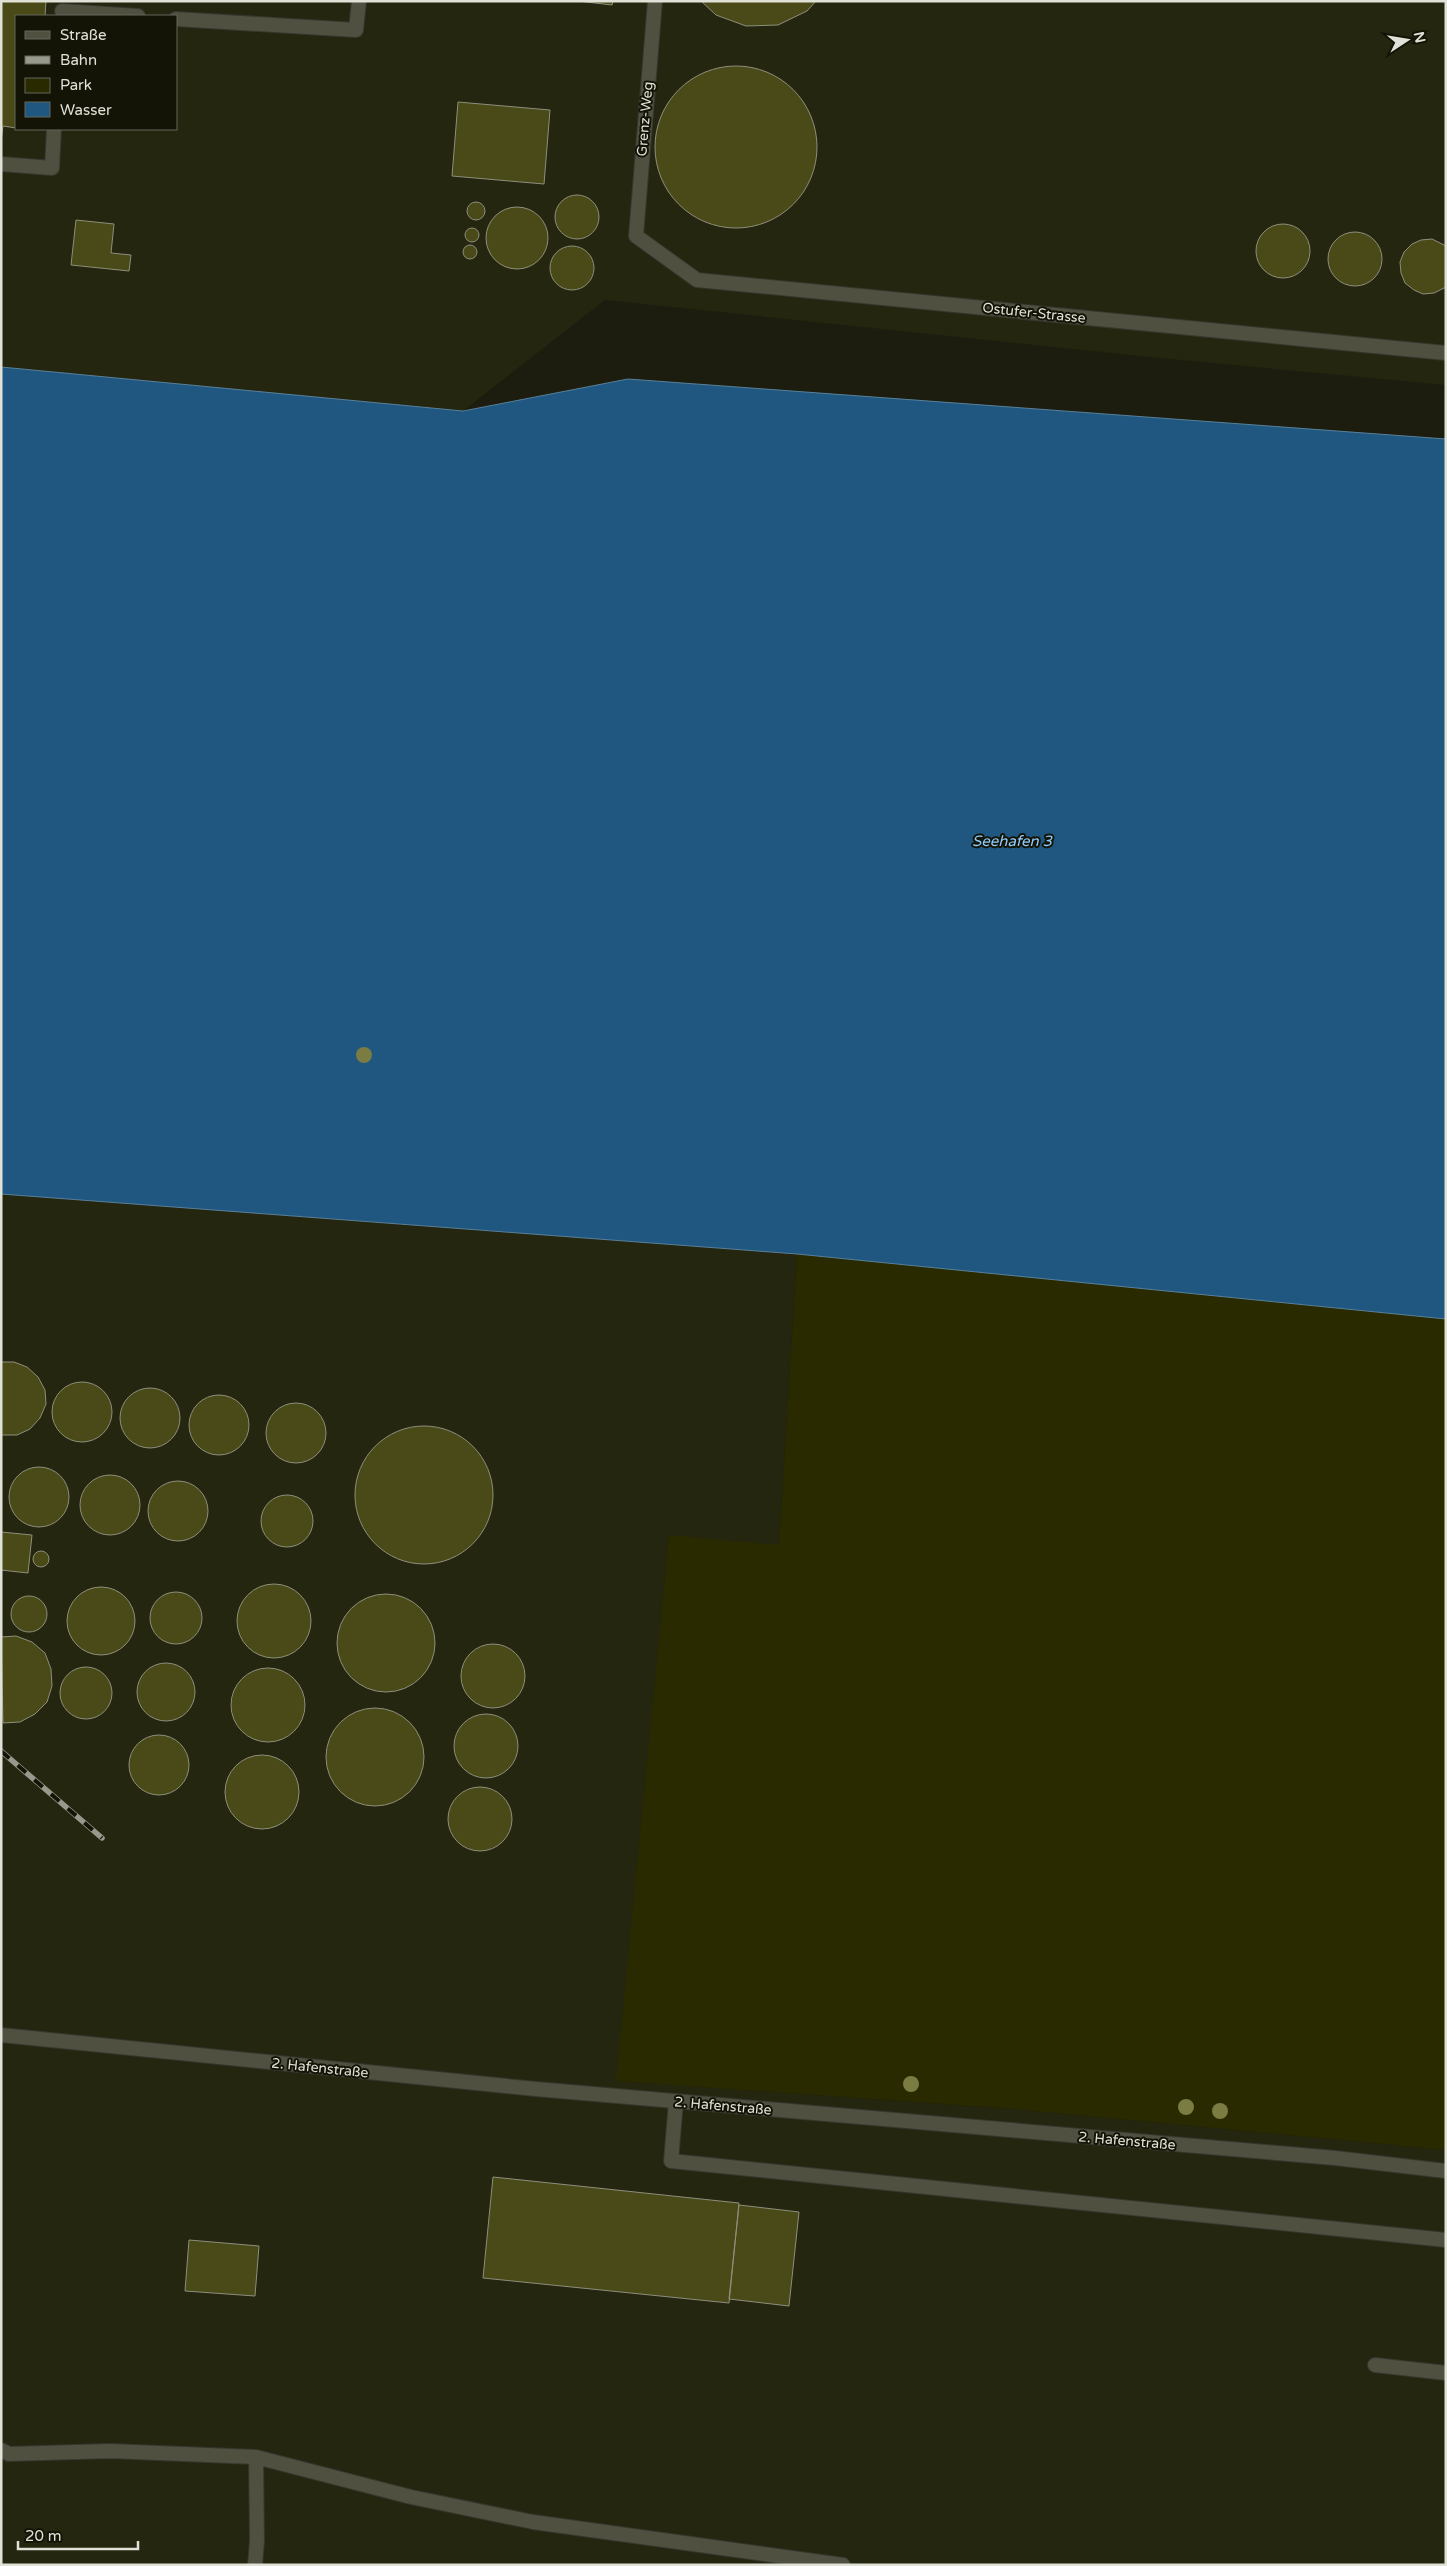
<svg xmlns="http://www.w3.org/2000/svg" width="1447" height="2566" viewBox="0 0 1447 2566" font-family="'Varela Round',sans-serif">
<rect width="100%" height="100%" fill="#1c1d0e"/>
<path fill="#252610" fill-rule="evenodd" d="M1 1H1446V385L1160 358 605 300 463 411 1 367ZM16 16H176V129H16Z
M1 1194 797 1254 779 1546 669 1536 617 2081 1014 2109 1446 2150V2565H1Z"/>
<path fill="#292a00" d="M797 1254 1446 1319V2150L1014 2109 616 2081 669 1535 779 1545Z"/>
<path fill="#1f5780" stroke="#59809a" d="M1 367 463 411 628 379 1446 439V1319L797 1254 1 1194Z"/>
<path fill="#494a17" stroke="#8d8f7d" d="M1 1H46L45 16H16V128L3 126 1 141Z
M578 1H613L612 5Z
M701 1H816L807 11 778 25 746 26 716 15Z
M655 147a81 81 0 1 1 162 0a81 81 0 1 1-162 0Z
M458 102 550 110 544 184 452 176Z
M555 217a22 22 0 1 1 44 0a22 22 0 1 1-44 0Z
M467 211a9 9 0 1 1 18 0a9 9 0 1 1-18 0Z
M486 238a31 31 0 1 1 62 0a31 31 0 1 1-62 0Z
M76 220 114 224 111 253 131 255 129 271 71 265Z
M1256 251a27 27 0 1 1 54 0a27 27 0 1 1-54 0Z
M465 235a7 7 0 1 1 14 0a7 7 0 1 1-14 0Z
M1328 259a27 27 0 1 1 54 0a27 27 0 1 1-54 0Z
M1432 239 1446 246V287L1434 293 1423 294 1414 290 1405 283 1401 273 1400 262 1404 252 1412 244 1421 240Z
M463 252a7 7 0 1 1 14 0a7 7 0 1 1-14 0Z
M550 268a22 22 0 1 1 44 0a22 22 0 1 1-44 0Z
M1 1362H14L27 1367 38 1377 45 1390 46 1404 40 1418 30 1429 17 1435H1Z
M52 1412a30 30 0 1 1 60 0a30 30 0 1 1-60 0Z
M120 1418a30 30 0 1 1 60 0a30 30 0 1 1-60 0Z
M189 1425a30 30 0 1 1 60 0a30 30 0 1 1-60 0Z
M266 1433a30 30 0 1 1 60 0a30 30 0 1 1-60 0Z
M355 1495a69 69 0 1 1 138 0a69 69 0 1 1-138 0Z
M9 1497a30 30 0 1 1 60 0a30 30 0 1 1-60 0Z
M80 1505a30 30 0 1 1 60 0a30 30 0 1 1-60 0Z
M148 1511a30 30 0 1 1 60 0a30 30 0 1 1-60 0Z
M261 1521a26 26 0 1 1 52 0a26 26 0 1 1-52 0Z
M1 1532 32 1535 28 1573 1 1570Z
M33 1559a8 8 0 1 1 16 0a8 8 0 1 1-16 0Z
M237 1621a37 37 0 1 1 74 0a37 37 0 1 1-74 0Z
M67 1621a34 34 0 1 1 68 0a34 34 0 1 1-68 0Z
M150 1618a26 26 0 1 1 52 0a26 26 0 1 1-52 0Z
M337 1643a49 49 0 1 1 98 0a49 49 0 1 1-98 0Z
M11 1614a18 18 0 1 1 36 0a18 18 0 1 1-36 0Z
M16 1636 32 1642 45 1653 51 1669 52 1686 47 1702 35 1714 20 1722 3 1723 1 1637Z
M461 1676a32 32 0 1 1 64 0a32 32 0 1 1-64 0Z
M137 1692a29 29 0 1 1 58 0a29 29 0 1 1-58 0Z
M60 1693a26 26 0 1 1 52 0a26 26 0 1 1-52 0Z
M231 1705a37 37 0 1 1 74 0a37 37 0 1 1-74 0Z
M326 1757a49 49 0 1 1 98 0a49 49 0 1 1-98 0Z
M454 1746a32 32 0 1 1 64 0a32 32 0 1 1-64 0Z
M129 1765a30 30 0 1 1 60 0a30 30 0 1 1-60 0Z
M225 1792a37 37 0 1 1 74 0a37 37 0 1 1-74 0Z
M448 1819a32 32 0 1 1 64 0a32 32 0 1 1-64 0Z
M493 2177 739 2203 729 2303 483 2278Z
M739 2205 799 2212 789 2306 729 2299Z
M189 2240 259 2246 255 2296 185 2291Z"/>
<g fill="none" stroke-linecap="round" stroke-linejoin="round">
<g stroke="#37372f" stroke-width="16">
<path id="service" d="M655 1 636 236 697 280 1446 353
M62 11 138 16
M176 19 356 30 359 1
M1 164 52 168 54 129
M676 2102 671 2161 1446 2240
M1375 2365 1446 2373
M1 2450 9 2454 110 2451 256 2457 411 2497 533 2522 843 2565
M255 2565 257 2541 256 2457"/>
</g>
<g stroke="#37372f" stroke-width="16">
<path id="minor" d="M1 2035 536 2089 1335 2158 1446 2171"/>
</g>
<use href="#service" stroke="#4f5040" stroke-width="14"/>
<use href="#minor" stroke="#4f5040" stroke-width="14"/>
<g stroke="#98998d" stroke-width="5.5">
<path id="rail" d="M1 1751 102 1838"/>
</g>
<use href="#rail" stroke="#131406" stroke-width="4" stroke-dasharray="11" stroke-linecap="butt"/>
</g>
<g fill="#7a7c41">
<circle cx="364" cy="1055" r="8"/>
<circle cx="911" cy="2084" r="8"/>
<circle cx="1186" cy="2107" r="8"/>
<circle cx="1220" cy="2111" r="8"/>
</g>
<g text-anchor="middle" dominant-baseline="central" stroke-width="4" stroke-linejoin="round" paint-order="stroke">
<g font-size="14" fill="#e0e1d7" stroke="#131406">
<text transform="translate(645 119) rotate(-85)">Grenz-Weg</text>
<text transform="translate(1034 313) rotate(6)">Ostufer-Strasse</text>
<text transform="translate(320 2068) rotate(6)">2. Hafenstraße</text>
<text transform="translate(723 2106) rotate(5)">2. Hafenstraße</text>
<text transform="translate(1127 2141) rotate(5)">2. Hafenstraße</text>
</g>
<g font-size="15" font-style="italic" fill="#8ecbfe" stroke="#131406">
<text x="1012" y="841">Seehafen 3</text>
</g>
</g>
<rect width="1447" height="2566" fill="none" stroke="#e0e1d7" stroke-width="5"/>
<rect x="15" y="15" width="162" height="115" fill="#131406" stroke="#65665a"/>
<rect x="25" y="31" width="25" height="8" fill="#4f5040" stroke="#65665a"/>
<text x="60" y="40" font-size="15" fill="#e0e1d7">Straße</text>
<rect x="25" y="56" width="25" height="8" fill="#98998d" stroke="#65665a"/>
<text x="60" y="65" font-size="15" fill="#e0e1d7">Bahn</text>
<rect x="25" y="78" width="25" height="15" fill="#292a00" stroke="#65665a"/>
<text x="60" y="90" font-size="15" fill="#e0e1d7">Park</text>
<rect x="25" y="102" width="25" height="15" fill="#1f5780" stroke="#65665a"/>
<text x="60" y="115" font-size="15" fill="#e0e1d7">Wasser</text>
<g transform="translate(1407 40) rotate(78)" stroke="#131406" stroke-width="4" paint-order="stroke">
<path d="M0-4L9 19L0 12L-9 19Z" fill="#e0e1d7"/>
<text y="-8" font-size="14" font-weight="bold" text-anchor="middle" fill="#e0e1d7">N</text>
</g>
<path d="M18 2541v8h120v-8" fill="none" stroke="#e0e1d7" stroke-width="2.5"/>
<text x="25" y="2541" font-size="15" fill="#e0e1d7" stroke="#131406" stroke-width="4" paint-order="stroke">20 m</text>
</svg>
